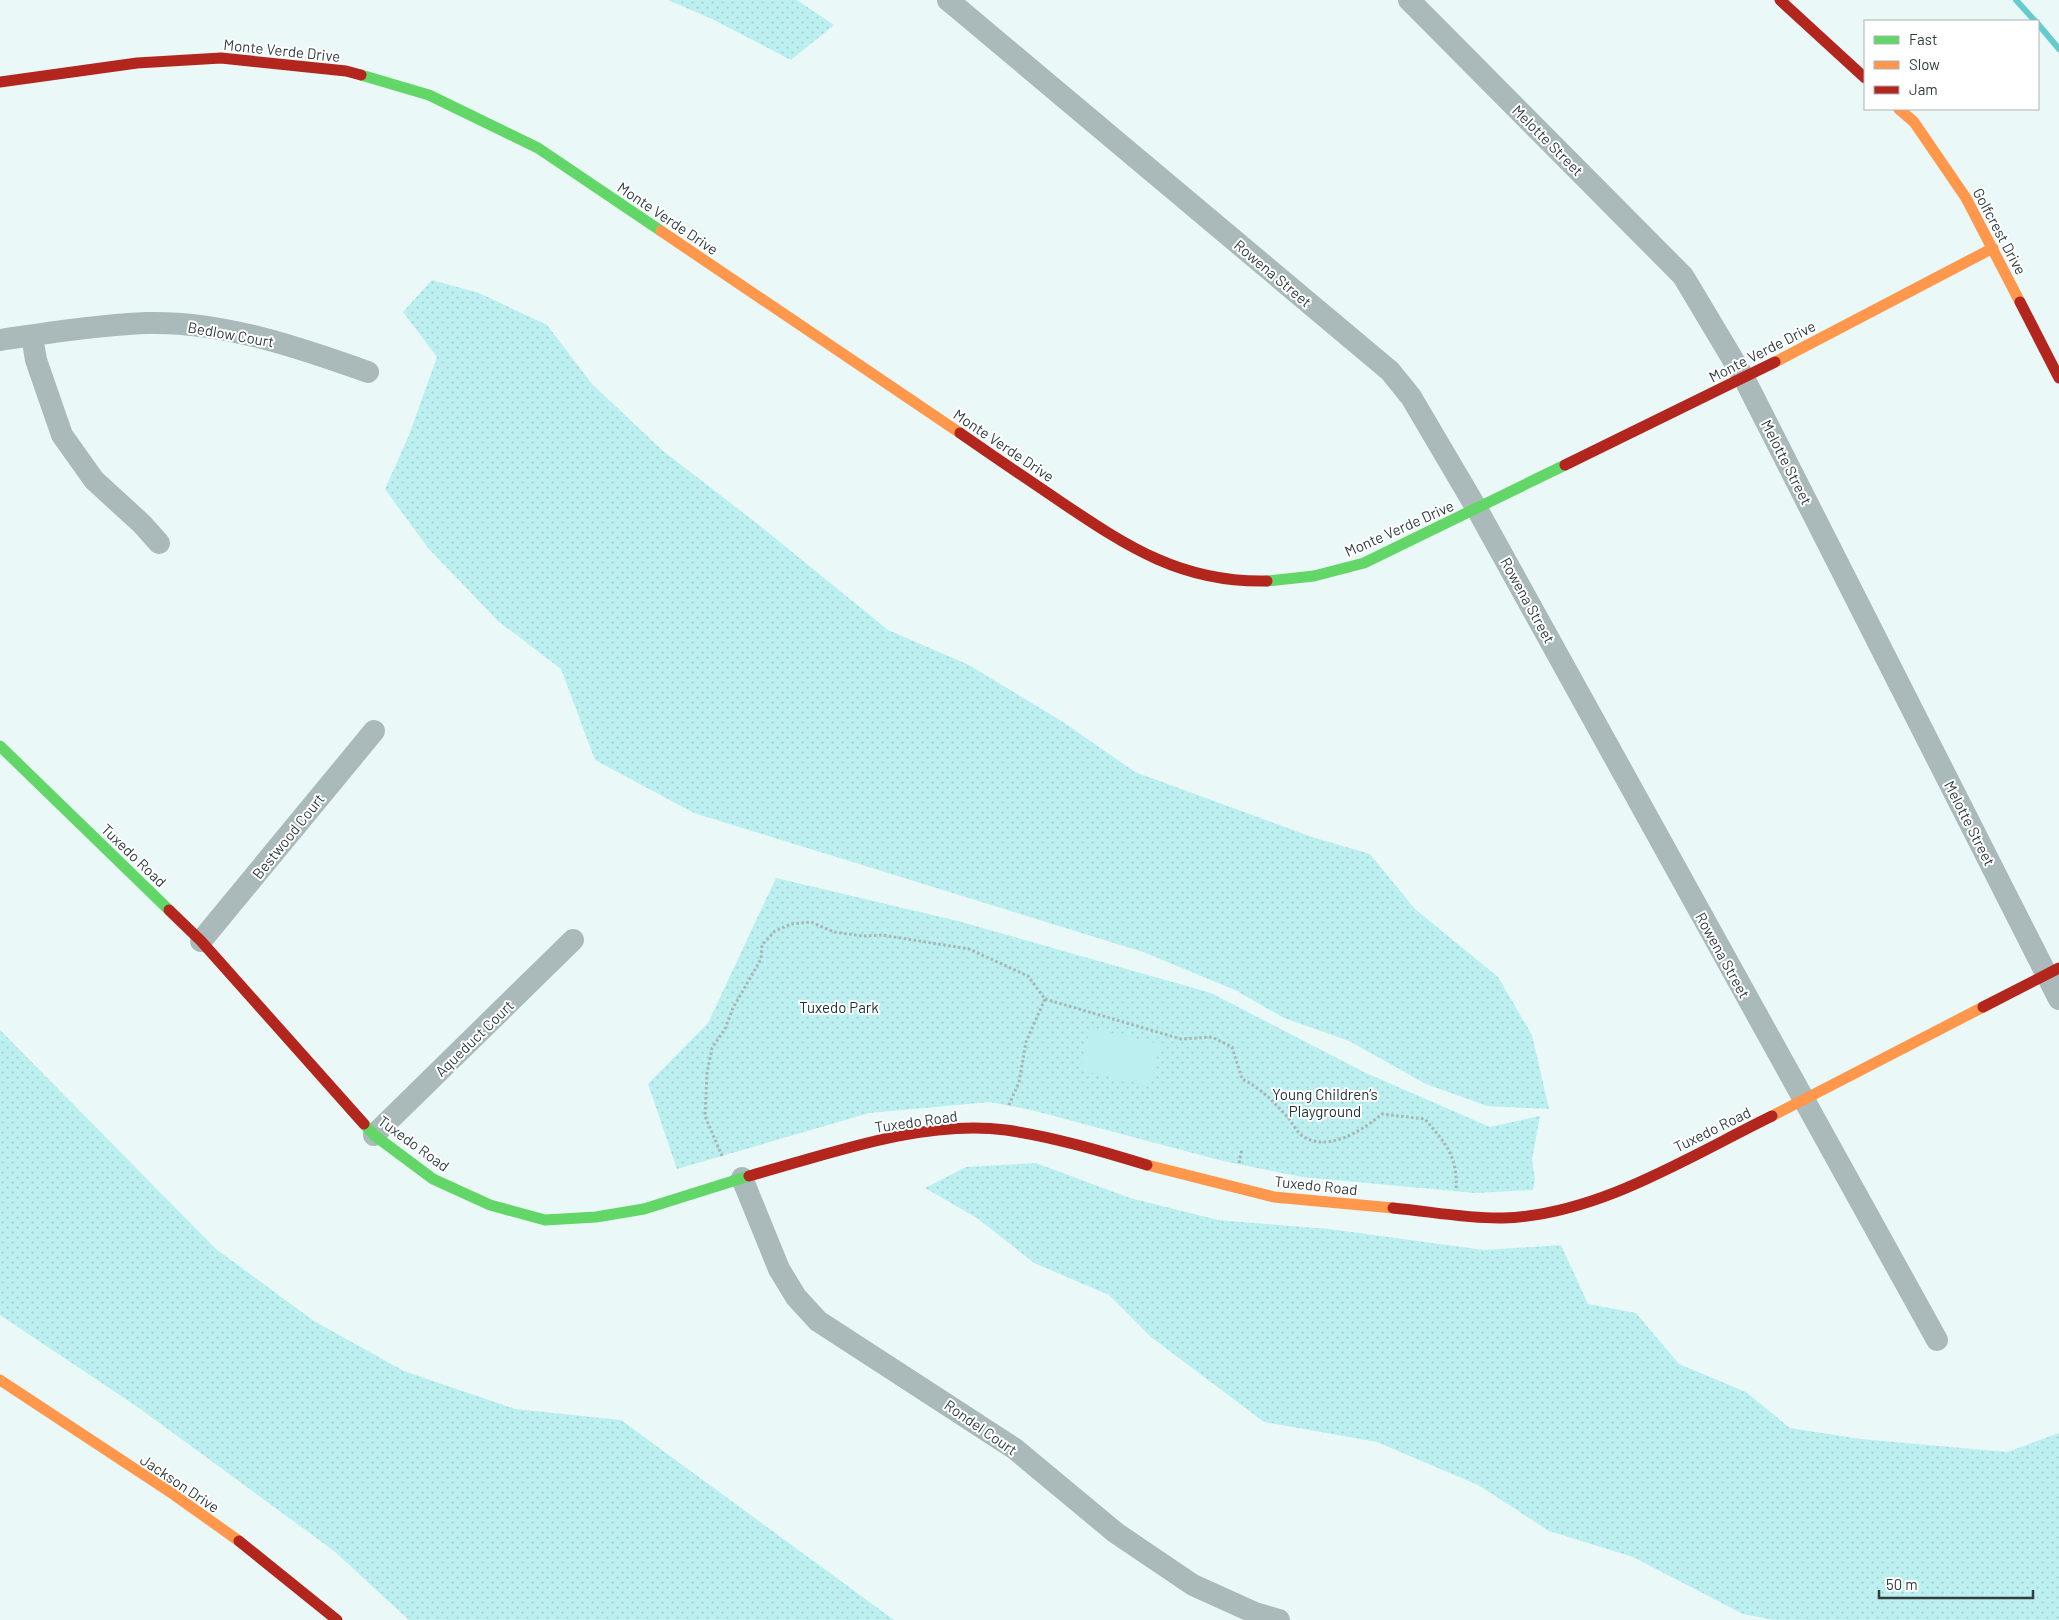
<svg xmlns="http://www.w3.org/2000/svg" width="2059" height="1620" viewBox="0 0 2059 1620" font-family="Barlow,sans-serif">
<defs>
<pattern id="green-dots" width="8" height="8" patternUnits="userSpaceOnUse" patternTransform="scale(1.25)"><rect width="8" height="8" fill="#bcf0f0"/><path d="M2 2h.1M6 6h.1" fill="none" stroke="#a2cfcf" stroke-width="1.8" stroke-linecap="round"/></pattern>
</defs>
<rect width="100%" height="100%" fill="#eaf8f8"/>
<path fill="url(#green-dots)" d="M668 0H797L834 25 791 60 714 20Z
M432 280 479 293 547 325 592 384 663 451 759 525 888 630 969 665 1063 722 1135 772 1312 837 1370 854 1415 909 1498 977 1532 1035 1549 1109 1487 1106 1426 1084 1349 1041 1284 1018 1235 990 1143 952 694 813 595 760 561 669 498 621 428 548 385 489 409 435 437 357 403 312Z
M776 878 958 921 1211 993 1366 1073 1490 1127 1540 1116 1532 1160 1535 1179 1533 1190 1475 1193 1302 1177 1223 1161 1031 1110 990 1102 869 1113 677 1169 648 1084 708 1023Z
M0 1030 216 1249 314 1321 404 1371 515 1409 621 1420 894 1620H409L334 1551 139 1408 0 1315Z
M1036 1163 1130 1198 1218 1220 1329 1229 1484 1250 1561 1245 1588 1304 1636 1313 1679 1364 1746 1392 1790 1428 1861 1439 2007 1452 2059 1433V1620H1774L1743 1614 1633 1557 1549 1531 1478 1485 1377 1442 1264 1422 1151 1337 1109 1295 1034 1263 977 1218 925 1188 966 1167Z"/>
<path fill="#bcf0f0" d="M1090 1028 1160 1044 1150 1086 1080 1070Z"/>
<g fill="none" stroke-linecap="round" stroke-linejoin="round">
<path stroke="#65cccd" stroke-width="6" d="M2016 0 2035 21
M2038 24 2059 49"/>
<path stroke="#a9b5b5" stroke-width="3" stroke-dasharray="2.5 2.5" stroke-linecap="butt" d="M1045 999 1181 1039 1212 1037 1232 1047 1242 1079C1261 1088 1275 1103 1289 1119 1293 1124 1298 1134 1304 1137 1329 1152 1363 1130 1382 1114L1425 1119C1446 1144 1458 1156 1456 1191
M722 1156 705 1116 707 1073 712 1048 725 1029 733 1008 761 959 762 945 775 931 791 924 811 922 834 932 863 936 882 935 969 949 1028 976 1045 999 1026 1042 1019 1082 1008 1107
M1239 1163 1242 1149"/>
<path stroke="#aababa" stroke-width="22" d="M948 0 1390 371 1411 397 1477 509 1937 1340
M1409 0 1683 276 1744 378 2059 999
M32 336 36 360 62 435 94 480 142 524 159 543
M0 340C48 333 98 325 147 323 222 321 298 347 368 372
M201 941 374 731
M374 1135 573 940
M742 1178 779 1269 796 1297 818 1321 1015 1449 1116 1533 1193 1585 1255 1613 1279 1620"/>
<path stroke="#63d668" stroke-width="11" d="M361 75 429 95 538 148 661 231
M1267 581 1314 576 1364 563 1565 465
M0 746 169 910
M364 1124 374 1135 433 1179 490 1205 545 1220 596 1217 644 1209 749 1176"/>
<path stroke="#ff974d" stroke-width="11" d="M1899 109 1914 122 1966 198 2020 302
M661 231 960 433
M1775 362 1993 248
M1772 1116 1983 1007
M1147 1165 1274 1197 1393 1208
M0 1380 173 1494 239 1541"/>
<path stroke="#b3261e" stroke-width="11" d="M1780 0 1865 78
M0 82 137 63 221 58 346 71 361 75
M2020 302 2059 378
M960 433C993 456 1027 479 1061 502 1128 547 1182 583 1267 581
M1565 465 1775 362
M169 910 201 941 364 1124
M1983 1007 2059 968
M749 1176C829 1154 923 1119 1006 1130 1054 1137 1101 1151 1147 1165
M1393 1208C1427 1211 1469 1219 1503 1218 1598 1215 1688 1157 1772 1116
M239 1541 337 1620"/>
</g>
<g text-anchor="middle" dominant-baseline="central" stroke-width="4" stroke-linejoin="round" paint-order="stroke">
<g font-size="15" fill="#313e3e" stroke="#fff">
<text transform="translate(282 50) rotate(6)">Monte Verde Drive</text>
<text transform="translate(1548 140) rotate(45)">Melotte Street</text>
<text transform="translate(668 218) rotate(34)">Monte Verde Drive</text>
<text transform="translate(2000 231) rotate(62)">Golfcrest Drive</text>
<text transform="translate(1273 273) rotate(40)">Rowena Street</text>
<text transform="translate(231 334) rotate(10)">Bedlow Court</text>
<text transform="translate(1762 351) rotate(-27)">Monte Verde Drive</text>
<text transform="translate(1004 445) rotate(34)">Monte Verde Drive</text>
<text transform="translate(1787 462) rotate(63)">Melotte Street</text>
<text transform="translate(1399 528) rotate(-24)">Monte Verde Drive</text>
<text transform="translate(1528 600) rotate(61)">Rowena Street</text>
<text transform="translate(1970 823) rotate(63)">Melotte Street</text>
<text transform="translate(288 836) rotate(-51)">Bestwood Court</text>
<text transform="translate(134 855) rotate(44)">Tuxedo Road</text>
<text transform="translate(1723 955) rotate(61)">Rowena Street</text>
<text transform="translate(474 1038) rotate(-44)">Aqueduct Court</text>
<text transform="translate(916 1121) rotate(-8)">Tuxedo Road</text>
<text transform="translate(1712 1129) rotate(-26)">Tuxedo Road</text>
<text transform="translate(414 1143) rotate(36)">Tuxedo Road</text>
<text transform="translate(1316 1185) rotate(6)">Tuxedo Road</text>
<text transform="translate(981 1427) rotate(35)">Rondel Court</text>
<text transform="translate(180 1483) rotate(34)">Jackson Drive</text>
</g>
<g font-size="15" fill="#1b3131" stroke="#fff">
<text x="839" y="1007">Tuxedo Park</text>
<text x="1325" y="1094">Young Children’s<tspan x="1325" dy="17">Playground</tspan></text>
</g>
</g>
<rect x="1864" y="20" width="175" height="90" fill="#ffffff" stroke="#adb2b2"/>
<rect x="1874" y="36" width="25" height="8" fill="#63d668" stroke="#adb2b2"/>
<text x="1909" y="45" font-size="15" fill="#313e3e">Fast</text>
<rect x="1874" y="61" width="25" height="8" fill="#ff974d" stroke="#adb2b2"/>
<text x="1909" y="70" font-size="15" fill="#313e3e">Slow</text>
<rect x="1874" y="86" width="25" height="8" fill="#b3261e" stroke="#adb2b2"/>
<text x="1909" y="95" font-size="15" fill="#313e3e">Jam</text>
<path d="M1879 1590v8h154v-8" fill="none" stroke="#313e3e" stroke-width="2.5"/>
<text x="1886" y="1590" font-size="15" fill="#313e3e" stroke="#ffffff" stroke-width="4" paint-order="stroke">50 m</text>
</svg>
